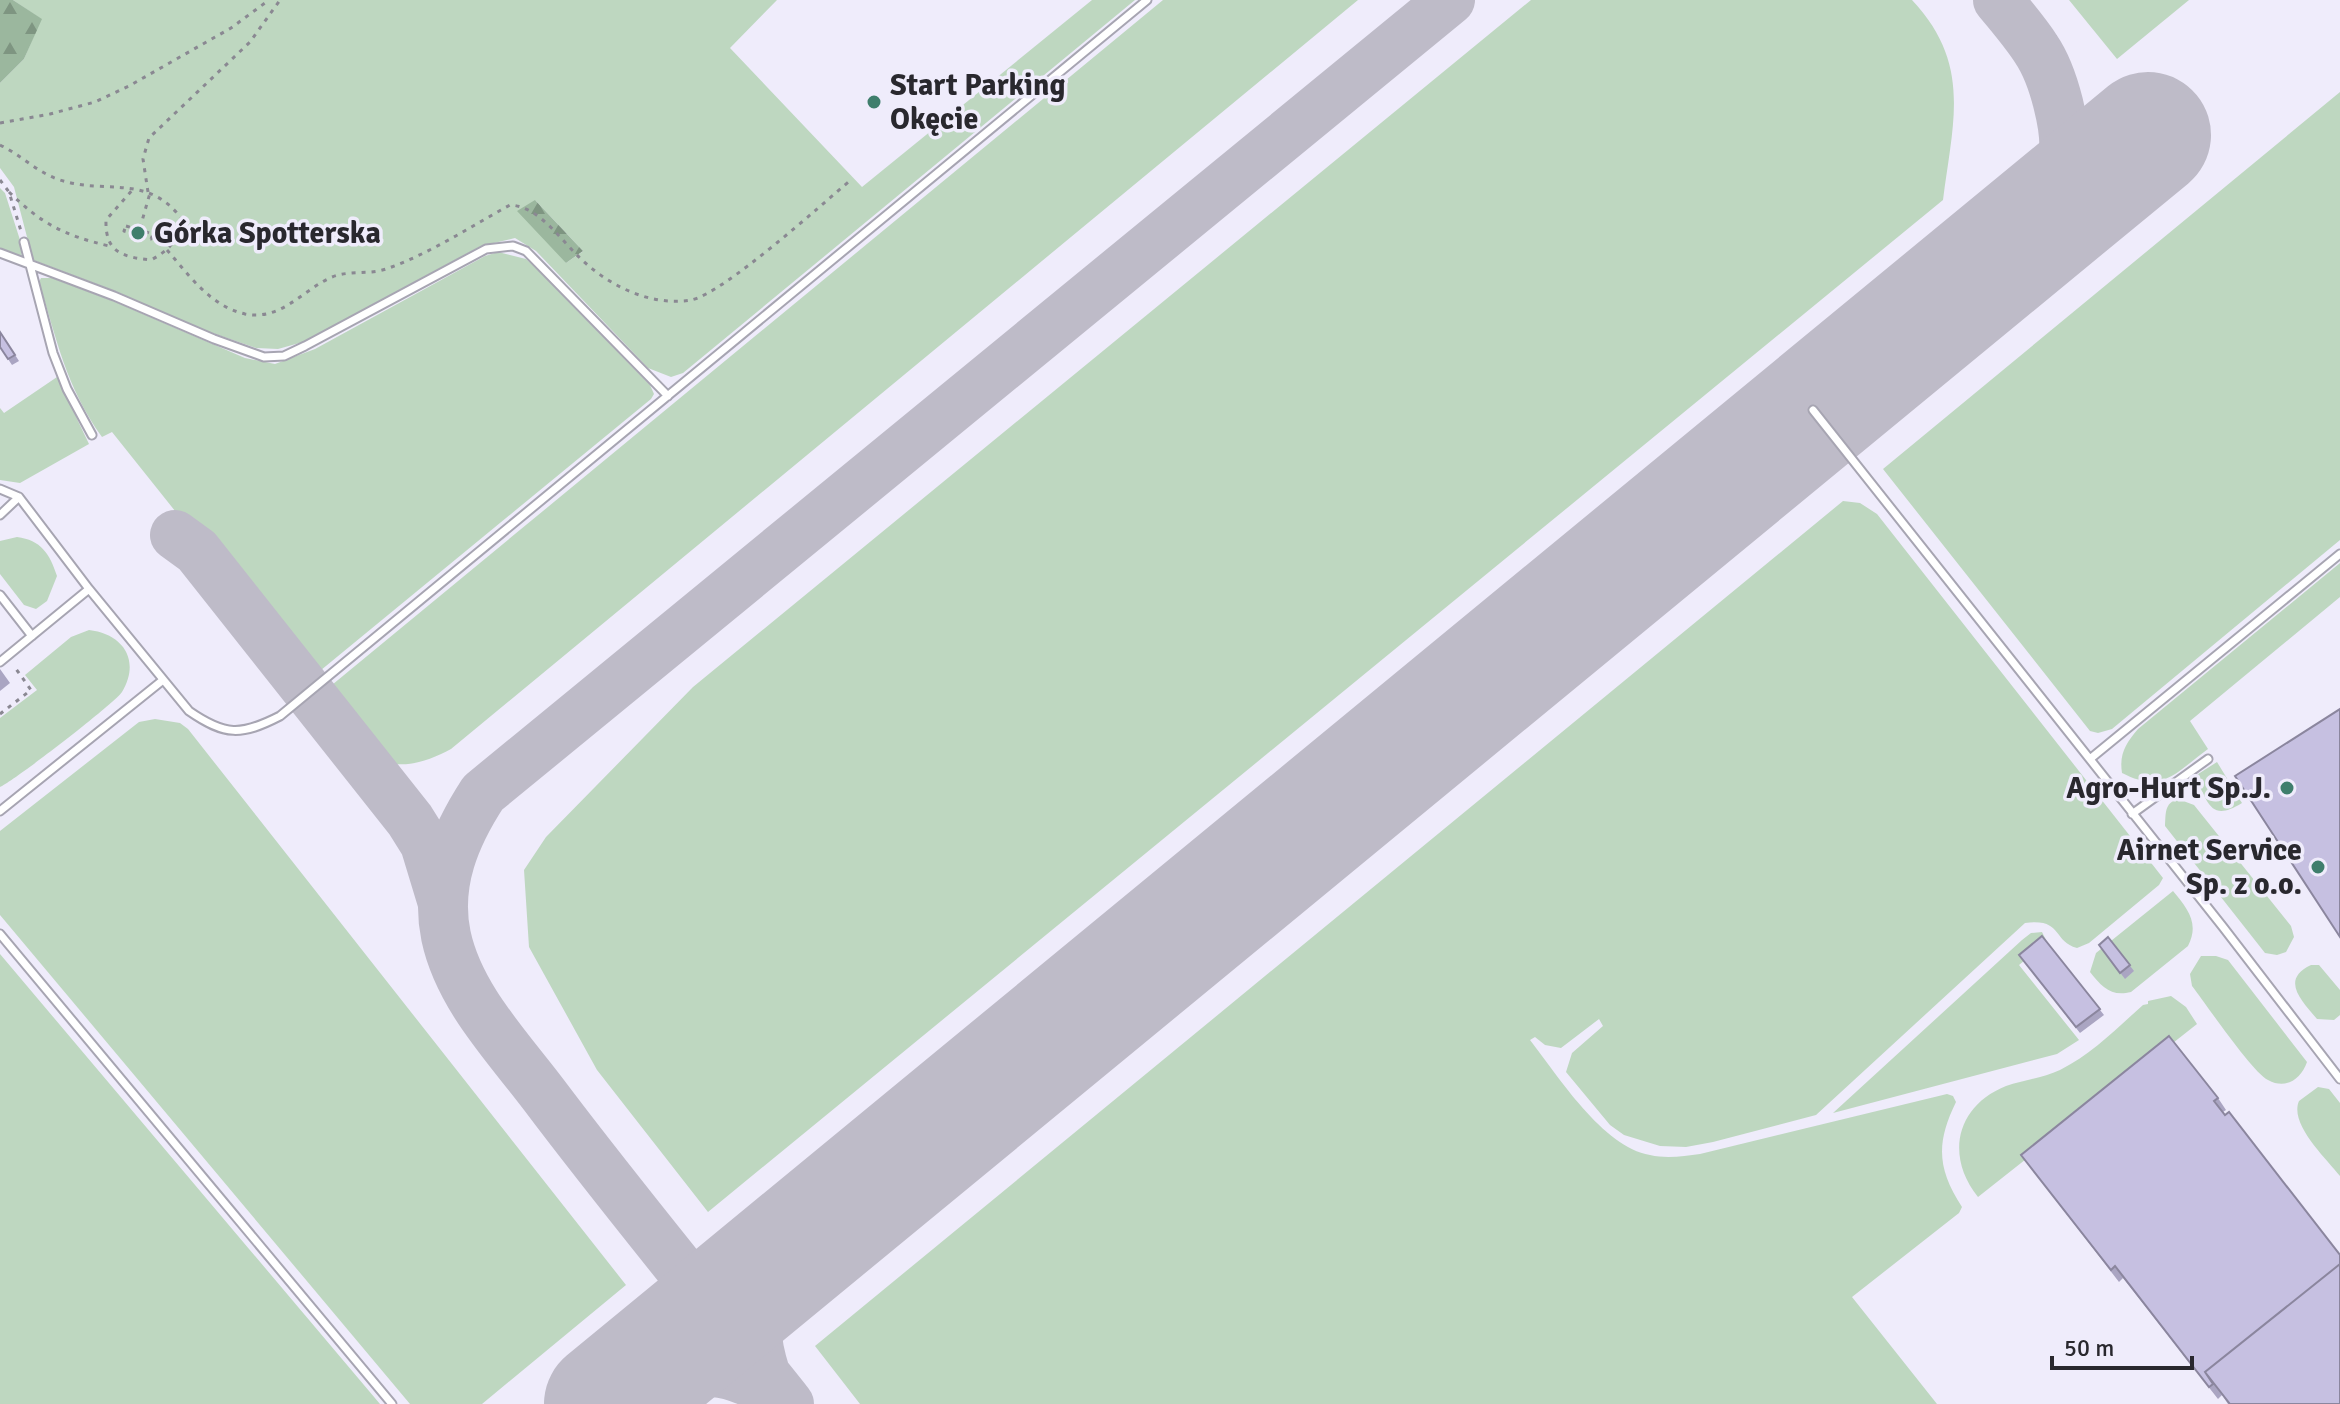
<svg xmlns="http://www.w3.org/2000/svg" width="2340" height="1404" viewBox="0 0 2340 1404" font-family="Signika,sans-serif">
<defs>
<pattern id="forest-firs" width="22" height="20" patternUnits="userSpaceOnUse" patternTransform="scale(2)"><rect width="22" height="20" fill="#9bb79e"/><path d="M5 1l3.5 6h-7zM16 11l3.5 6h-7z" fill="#7e9581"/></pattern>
</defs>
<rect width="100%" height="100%" fill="#efecfb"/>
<path fill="#bed7c0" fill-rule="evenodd" d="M13 0H777L730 48 862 187 1092 0H1135L683 373 671 377 648 368 536 251 515 238 481 246 303 342 278 349 256 348 198 328 115 291 33 260 14 187 0 168V83L24 59 41 19ZM535 200 583 251 582 252 566 263Z
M1163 0H1358L451 749C427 762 400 771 375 758L321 694Z
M1531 0H1912C1972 64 1953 121 1943 200L708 1212 597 1070 529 947 524 870 546 837 693 687Z
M2069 0H2189L2117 59Z
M2340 92V540L2112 729 2098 733 2090 731 1883 469Z
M0 188 5 193 20 240 22 257 0 249Z
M498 252 526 259 533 265 650 385 654 394 651 399 315 675H306L112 432 102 437C66 387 57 340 39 282L41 278H52L113 301 245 358 275 364 315 349 485 256Z
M57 377 89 444 20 483 0 480V408L4 413Z
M1843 501 1860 503 1877 514 2163 878 2159 885 2089 943 2077 948C2052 941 2063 918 2025 923L1816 1115 1713 1142 1686 1147 1660 1146 1624 1135 1610 1125 1566 1072 1572 1053 1603 1026 1599 1019 1561 1048 1545 1045 1535 1037 1530 1040C1558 1076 1603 1147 1650 1155 1667 1159 1684 1156 1700 1154L1947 1094 1953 1096 1956 1102C1936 1143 1937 1168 1962 1207L1959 1213 1852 1297 1937 1404H860L815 1346Z
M17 537C41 540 50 554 57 576L47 601 36 609 24 605 0 574V541Z
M2340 563V597L2190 721 2208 749C2175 773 2163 794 2122 773 2119 754 2126 743 2138 729Z
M89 630C123 634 141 660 122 692 115 703 14 781 0 787V718L37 690 25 675 71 637Z
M155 719 180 723 188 729 626 1285 482 1404H410L0 915V831L139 722Z
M2217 762 2242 803C2210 823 2208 802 2195 776Z
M2178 799 2194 805 2291 926 2294 937 2286 952 2277 955 2265 953 2165 826C2166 814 2164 803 2178 799Z
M2173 891C2187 908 2200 923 2188 946L2131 992C2111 997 2102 987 2090 972L2096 953Z
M2042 932 2047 942 2019 965 2079 1040 2057 1054 1833 1113 2022 940 2031 933Z
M0 954 380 1404H0Z
M2201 956H2216L2228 960 2307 1062C2301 1079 2286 1090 2268 1080 2252 1072 2206 1004 2192 986L2190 974Z
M2311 965H2319L2340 990V1015L2334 1020 2317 1019C2303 1002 2279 980 2311 965Z
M2171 996 2186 1007 2197 1024 1978 1197C1945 1156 1956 1106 2006 1086 2024 1080 2043 1078 2060 1070 2092 1054 2117 1028 2143 1005L2148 1004V1001Z
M2318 1087 2329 1089 2340 1103V1176C2326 1158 2289 1124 2299 1101Z"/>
<path fill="url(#forest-firs)" d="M0 0H13L42 19 24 59 0 83Z
M535 200 583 251 566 263 517 211Z"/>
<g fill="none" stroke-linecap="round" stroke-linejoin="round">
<path stroke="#bebbc8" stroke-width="50" d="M1998 0C2011 16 2025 32 2036 49 2053 74 2069 131 2063 162 2059 184 2048 205 2038 225
M175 535 197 551 410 820 425 844 442 900
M765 1373C748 1319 758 1306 784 1258
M619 1394C683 1371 717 1357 778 1398
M789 1404C707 1301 623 1200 544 1095 507 1046 459 997 446 936 435 883 455 836 483 793L1450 0"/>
<path stroke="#bebbc8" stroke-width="126" d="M607 1404 2148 135"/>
<g stroke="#a7a5b2" stroke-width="11">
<path id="service" d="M24 242 53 353 67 389 92 435
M0 253 114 296 214 339 264 357 284 356 305 346 486 249 513 246 526 251 668 396
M1813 410 2223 927 2340 1079
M0 489 19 497 89 589 189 711C225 736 241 736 280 716L1147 0
M0 515 19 497
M0 595 32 636
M0 662 89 589
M2090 759 2340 554
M0 811 163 680
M2132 814 2208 759
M0 934 392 1404"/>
</g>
<path stroke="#8a8892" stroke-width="3" stroke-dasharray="4 6" stroke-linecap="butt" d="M0 123 50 114 95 102 129 86 231 28 269 0
M0 145C21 155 38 173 60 180 106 195 147 173 182 219 180 239 168 251 151 260 122 257 105 252 106 220L134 188
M0 180 9 192 21 231
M9 192C42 224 63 235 109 246
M148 192 143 159 149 138 250 42 280 0
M126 226 153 234 151 239 124 231Z
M140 228 150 193
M167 250C189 275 210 306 245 314 282 321 302 290 332 277 350 270 368 275 386 269 429 254 470 227 510 205 537 206 558 236 576 254 605 284 649 307 691 300 723 294 822 204 852 179
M0 714 31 690 14 666"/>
<use href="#service" stroke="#fff" stroke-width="7"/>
</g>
<path fill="#aaa5c2" d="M0 332 19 361 12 365 0 347Z
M0 669 10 683 0 691Z
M2042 936 2104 1015 2080 1033 2019 955Z
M2108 937 2134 971 2125 979 2099 945Z
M2218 1098 2226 1110 2223 1112 2340 1404H2228L2222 1395 2218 1399 2123 1278 2119 1282 2021 1155Z"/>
<path fill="#c6c0e1" stroke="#8b869e" stroke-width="2" d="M0 332 15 355 8 359 0 347Z
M2340 709V937L2235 776Z
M2042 936 2100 1009 2076 1027 2019 955Z
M2108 937 2130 965 2120 973 2099 945Z
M2169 1036 2218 1098 2214 1101 2225 1115 2229 1112 2340 1255V1264L2205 1372 2213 1384 2209 1387 2115 1266 2111 1270 2021 1155Z
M2340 1264V1404H2230L2205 1372Z"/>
<g fill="#3f7e6c" stroke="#efecfb" stroke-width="3">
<circle cx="874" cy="102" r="8"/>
<circle cx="138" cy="233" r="8"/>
<circle cx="2287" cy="788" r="8"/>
<circle cx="2318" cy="867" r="8"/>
</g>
<g text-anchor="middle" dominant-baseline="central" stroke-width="7" stroke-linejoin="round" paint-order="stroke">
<g font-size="30" font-weight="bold" fill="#29282e" stroke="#efecfb" text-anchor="start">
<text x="890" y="85">Start Parking<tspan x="890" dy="34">Okęcie</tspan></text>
<text x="154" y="233">Górka Spotterska</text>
<text x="2271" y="788" text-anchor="end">Agro-Hurt Sp.J.</text>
<text x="2302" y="850" text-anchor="end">Airnet Service<tspan x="2302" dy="34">Sp. z o.o.</tspan></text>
</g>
</g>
<path d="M2052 1356v12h140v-12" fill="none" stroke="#29282e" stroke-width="4"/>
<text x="2064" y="1356" font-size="24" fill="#29282e" stroke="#efecfb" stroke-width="6" paint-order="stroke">50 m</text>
</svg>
